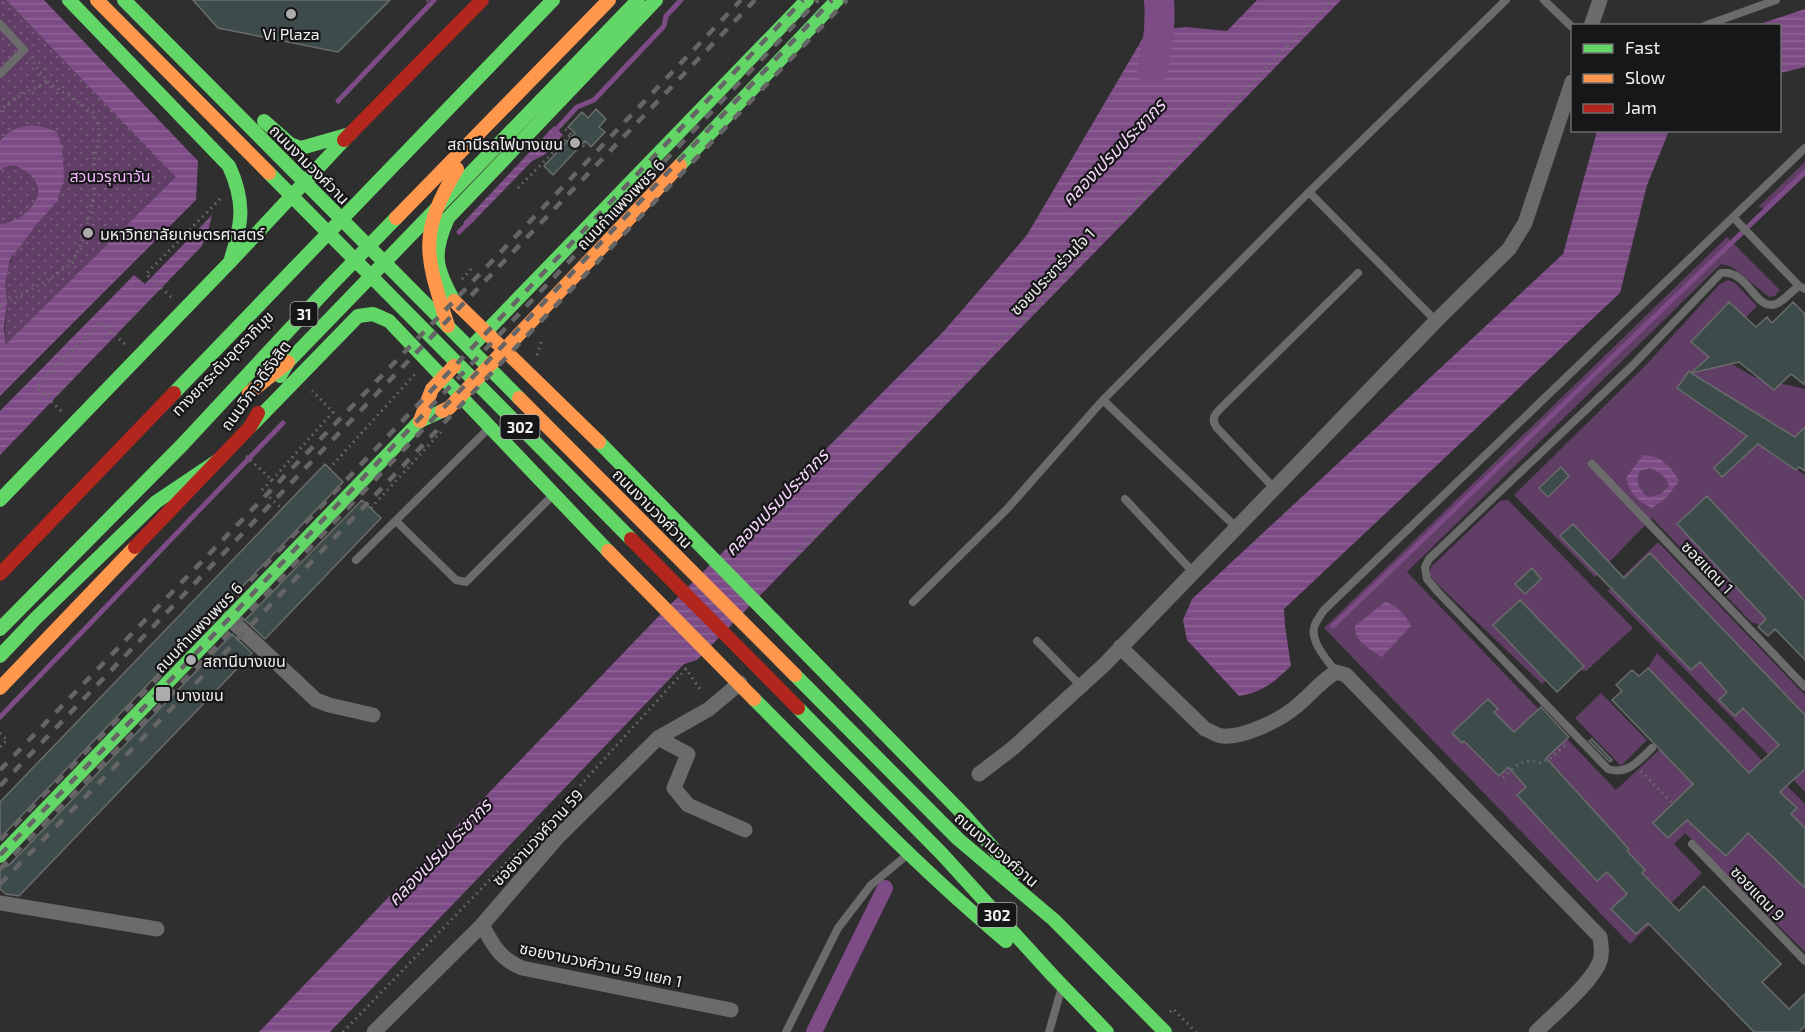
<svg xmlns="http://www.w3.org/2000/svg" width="1805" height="1032" viewBox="0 0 1805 1032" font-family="'Exo 2','Noto Sans Thai',sans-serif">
<defs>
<pattern id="park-dots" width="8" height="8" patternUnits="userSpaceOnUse" patternTransform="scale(1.5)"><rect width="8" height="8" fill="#603e65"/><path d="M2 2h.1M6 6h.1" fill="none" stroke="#775a7b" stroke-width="1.8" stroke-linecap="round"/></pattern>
<pattern id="water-rules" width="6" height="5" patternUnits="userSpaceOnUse" patternTransform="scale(1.5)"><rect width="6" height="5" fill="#7d4b85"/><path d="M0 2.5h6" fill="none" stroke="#906597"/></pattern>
</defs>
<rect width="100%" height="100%" fill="#2f2f2f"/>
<path fill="#603e65" d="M1805 162V176L1770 209 1758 207Z
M1727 237 1780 290 1775 296 1769 297 1732 267 1721 264 1407 572 1616 790 1660 749 1695 786 1730 754 1648 668 1657 653 1805 804V952L1685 833 1674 844 1702 873 1630 944 1324 628Z
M1728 280 1735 283 1757 306 1712 352 1754 377 1805 389V427L1795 437 1689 372 1677 388 1805 475V597L1760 625 1751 622 1652 518 1595 577 1514 495 1645 366 1720 284Z
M1508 500 1633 628 1586 671 1561 668 1542 684 1436 583 1429 574 1431 567 1500 501Z
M1658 542 1805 695V792L1608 591Z
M1601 693 1647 740 1621 766 1575 718Z"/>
<path fill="url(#park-dots)" d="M0 0H6L177 177 6 344C4 329 6 317 7 302 7 296 5 290 5 283 7 253 37 224 57 202L3 136 0 140Z
M5 166C14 167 25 167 32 174 46 189 32 215 16 221 12 223 6 223 2 224H0V170Z"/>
<path fill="url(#water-rules)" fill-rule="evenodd" d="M6 0H44L198 161 196 200 0 396V224C29 222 56 186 22 169 15 165 7 165 0 170V140C17 123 37 122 57 132L62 146 64 178 57 202 36 225 10 260 5 284 7 301 4 329 6 344 176 177Z
M1257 0H1341L697 660 684 664 330 1032H259L655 620 943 332 1027 235 1147 31 1186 27 1227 31Z
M1805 9V67L1780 73V26L1757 25Z
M554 126 563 135 544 155 532 161 468 227 463 223Z
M1597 131H1669L1647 185 1620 293 1284 609 1285 626 1291 666C1274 682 1263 692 1239 696L1187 640 1183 620 1192 599 1563 254Z
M212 215 207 235 201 247 0 455V411L134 275 145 284Z
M1643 455C1660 455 1671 466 1679 481L1667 497 1652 508C1638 502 1630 493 1626 478ZM1650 468C1659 472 1666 476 1669 486L1661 494 1648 497C1640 490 1634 482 1640 471Z
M1385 602C1398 605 1405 615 1411 626L1382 657C1371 650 1353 640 1355 626Z"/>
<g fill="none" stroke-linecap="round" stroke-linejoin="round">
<path stroke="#7d4b85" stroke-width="5" d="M338 101 434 0
M553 133 577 107 594 100 664 26 666 16 681 0
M459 232 470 221
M1333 626 1805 172
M0 717 283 423"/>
<path stroke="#7d4b85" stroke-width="16" d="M814 1032 885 888"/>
<path stroke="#7d4b85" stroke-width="30" d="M1152 70C1158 47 1161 24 1159 0"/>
</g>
<path fill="#3d4b4a" stroke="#6a6c6c" stroke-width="1.5" d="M193 0H390L338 52 218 28Z
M596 109 606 119 599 127 605 132 591 147 585 141 553 175 544 166 575 133 568 127 582 112 588 118Z
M1729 302 1756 327 1767 317 1772 323 1793 302 1805 314V385L1791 374 1774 390 1739 362 1691 373 1795 437 1805 427V471L1799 467 1796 470 1758 444 1722 477 1714 468 1747 436 1677 388 1689 371 1691 373 1709 357 1691 342Z
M325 464 343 482 0 838V802Z
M1561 467 1569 476 1548 497 1539 488Z
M1707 496 1805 601V660L1775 629 1768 636 1758 627 1766 619 1677 524Z
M362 500 381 518 265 639 245 620Z
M1573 524 1624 578 1650 553 1805 715V769L1780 792 1797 808 1791 814 1805 828V888L1748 833 1726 856 1687 820 1668 838 1653 823 1693 784 1612 700 1622 691 1616 685 1632 670 1639 676 1648 668 1749 773 1779 745 1743 708 1735 716 1719 700 1727 692 1700 662 1691 670 1560 536Z
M1532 568 1541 579 1525 594 1515 584Z
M1520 600 1584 666 1557 692 1493 625Z
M232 634 252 653 19 896 6 894 0 889V868L9 865Z
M1488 699 1498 709 1494 712 1514 732 1541 707 1569 737 1546 758 1629 849 1627 851 1645 870 1642 873 1679 911 1704 886 1781 964 1762 982 1789 1009 1805 994V1026L1799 1032H1754L1648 923 1636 934 1611 909 1627 894 1607 872 1597 881 1517 795 1526 787 1508 767 1499 776 1464 741 1462 743 1452 733Z
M1592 739 1612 760 1610 762 1589 741Z"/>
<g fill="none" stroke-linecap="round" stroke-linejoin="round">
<path stroke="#6d6d6d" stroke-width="3" stroke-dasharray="1.5 4.5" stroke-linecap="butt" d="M427 0 435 9
M0 112C10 98 33 89 48 82
M561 125 586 148
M518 188 571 134
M462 279 471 269
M171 297 146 274 221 198
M0 306 50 279 73 262 84 237 95 192 94 159 100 134 94 113 48 82 30 58
M537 355 542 339
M61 411 37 387 100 322 125 344
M246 456 272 480 262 490 282 509
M329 469 415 374
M272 480 333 412 312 391
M371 508 441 432
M790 560 1332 0
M0 733 7 740 0 747
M1641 771 1671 802
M1503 778C1514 767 1523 757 1539 763L1548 760 1568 743
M1170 1012 1173 1009 1196 1032
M343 1032 566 801 686 669 700 689"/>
<path stroke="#6b6b6b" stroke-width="8" d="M1544 0 1572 27
M0 24 24 50 0 74
M1704 26 1776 0
M1309 192 1436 321
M1733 217 1799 286
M1592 464 1805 687
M1275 489 1217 428C1210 418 1215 414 1223 406L1358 273
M1125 499 1193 572
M396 521 456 580 466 582 553 495
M1237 528 1103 400 1309 192 1506 0
M356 560 490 427
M913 602 1008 508 1103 400
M1037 641 1081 686
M1336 672C1328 661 1311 643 1314 628 1315 622 1320 616 1324 610L1805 148
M1652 748C1638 761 1628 775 1608 769L1437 591 1427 579 1425 567 1429 559 1632 366 1721 273C1747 270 1754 305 1771 305 1781 305 1791 291 1799 286L1805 289
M1692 844 1805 961
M786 1032 838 928 871 885 907 855
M1049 1032 1061 990"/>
<path stroke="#6b6b6b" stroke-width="15" d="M1591 26 1600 0
M229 618 316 700 329 705 373 715
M1120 647 1205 729C1211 731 1217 736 1223 736 1242 738 1278 721 1293 709 1308 698 1319 682 1336 672L1346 675 1600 937C1601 945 1603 953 1600 961 1592 983 1553 1015 1536 1032
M658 738 688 754 674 788 688 805 745 830
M979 774 1013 748 1104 665 1436 321 1509 249 1525 223 1572 82
M0 903 157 929
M482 925C494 946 499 958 522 968L731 1010
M374 1032 482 925 556 839 658 738 709 709 740 683"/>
<path stroke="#63d668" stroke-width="14" d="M69 0 229 166C246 203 242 225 230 262
M124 0 519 398
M264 121 290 144 301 148 350 134
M680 165 837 0
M269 173 631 539
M454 301C435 268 432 253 448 218L656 0
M475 343 807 0
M280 376 288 362 638 0
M174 393 553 0
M250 427 358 316 373 314 389 321 608 551
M599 442 963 814 1015 873
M0 500 230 262 344 140
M0 629 183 444 328 288 396 218
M0 656 36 618 156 502 217 461
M795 675 958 839 1054 920 1165 1032
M754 699C836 781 916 866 1006 941
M798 708 942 854 1053 976 1107 1032
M0 856 420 421 442 411"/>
<path stroke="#ff974d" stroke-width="14" d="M97 0 269 173
M396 218 609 0
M454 301 599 442
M448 326C426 256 417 236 457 169
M249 393 288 362
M519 398 795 675
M442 411 449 408 680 165
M420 421 432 389 454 366
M608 551 754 699
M0 688 135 547"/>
<path stroke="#b3261e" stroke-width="14" d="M344 140 482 0
M631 539 798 708
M135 547 250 427 258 413
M0 574 174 393"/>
<path stroke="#666566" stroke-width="4.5" stroke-dasharray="10 10" stroke-linecap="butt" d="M0 770 454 301 741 0
M0 786 755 0
M0 840 152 684 803 0
M0 855 160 691 818 0
M0 869 167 698 832 0
M0 884 175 705 847 0"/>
</g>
<g fill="#acacac" stroke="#171618" stroke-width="2">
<circle cx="291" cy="14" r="6"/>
<circle cx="575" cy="143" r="6"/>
<circle cx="88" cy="233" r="6"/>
<circle cx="191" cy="660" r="6"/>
<rect x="155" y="686" width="16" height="16" rx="3"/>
</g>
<g text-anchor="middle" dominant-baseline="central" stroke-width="4.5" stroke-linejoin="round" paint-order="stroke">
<g fill="#171618" stroke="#afaeaf" stroke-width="1.5">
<rect x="290.5" y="302" width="27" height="24" rx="4.5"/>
<rect x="500.5" y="415" width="39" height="24" rx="4.5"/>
<rect x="977.5" y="903" width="39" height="24" rx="4.5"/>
</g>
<g font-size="15" font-weight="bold" fill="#f0eff0">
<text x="304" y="314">31</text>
<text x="520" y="427">302</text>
<text x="997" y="915">302</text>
</g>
<g font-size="16" fill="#f0eff0" stroke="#171618" text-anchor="start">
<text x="291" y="33" text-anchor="middle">Vi Plaza</text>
<text x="563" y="143" text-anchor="end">สถานีรถไฟบางเขน</text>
<text x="100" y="233">มหาวิทยาลัยเกษตรศาสตร์</text>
<text x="203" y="660">สถานีบางเขน</text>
<text x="176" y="694">บางเขน</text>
</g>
<g font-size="16" fill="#f0eff0" stroke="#171618">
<text transform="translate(310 164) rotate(45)">ถนนงามวงศ์วาน</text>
<text transform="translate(620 204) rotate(-46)">ถนนกำแพงเพชร 6</text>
<text transform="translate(1052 271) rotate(-46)">ซอยประชาร่วมใจ 1</text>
<text transform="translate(222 363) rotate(-46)">ทางยกระดับอุตราภิมุข</text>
<text transform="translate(255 385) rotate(-54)">ถนนวิภาวดีรังสิต</text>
<text transform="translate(653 508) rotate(45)">ถนนงามวงศ์วาน</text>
<text transform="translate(1708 567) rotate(46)">ซอยแดน 1</text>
<text transform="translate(198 627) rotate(-46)">ถนนกำแพงเพชร 6</text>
<text transform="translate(537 837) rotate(-47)">ซอยงามวงศ์วาน 59</text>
<text transform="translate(997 849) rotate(41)">ถนนงามวงศ์วาน</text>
<text transform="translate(1758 893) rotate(46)">ซอยแดน 9</text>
<text transform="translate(601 964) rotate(12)">ซอยงามวงศ์วาน 59 แยก 1</text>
</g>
<g font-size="16" fill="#f5b7fe" stroke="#171618">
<text x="110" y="175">สวนวรุณาวัน</text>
</g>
<g font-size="18" font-style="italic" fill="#f5d6fa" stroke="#171618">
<text transform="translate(1113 152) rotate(-46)">คลองเปรมประชากร</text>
<text transform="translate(776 502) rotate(-46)">คลองเปรมประชากร</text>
<text transform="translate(439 852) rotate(-46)">คลองเปรมประชากร</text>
</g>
</g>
<rect x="1571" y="24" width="210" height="108" fill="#171618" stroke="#6e6d6e" stroke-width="1.5"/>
<rect x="1583" y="44" width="30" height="9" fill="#63d668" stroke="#6e6d6e" stroke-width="1.5"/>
<text x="1625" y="54" font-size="18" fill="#f0eff0">Fast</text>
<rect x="1583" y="74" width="30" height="9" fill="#ff974d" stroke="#6e6d6e" stroke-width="1.5"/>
<text x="1625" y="84" font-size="18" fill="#f0eff0">Slow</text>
<rect x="1583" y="104" width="30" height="9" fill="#b3261e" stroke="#6e6d6e" stroke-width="1.5"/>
<text x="1625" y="114" font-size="18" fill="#f0eff0">Jam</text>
</svg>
